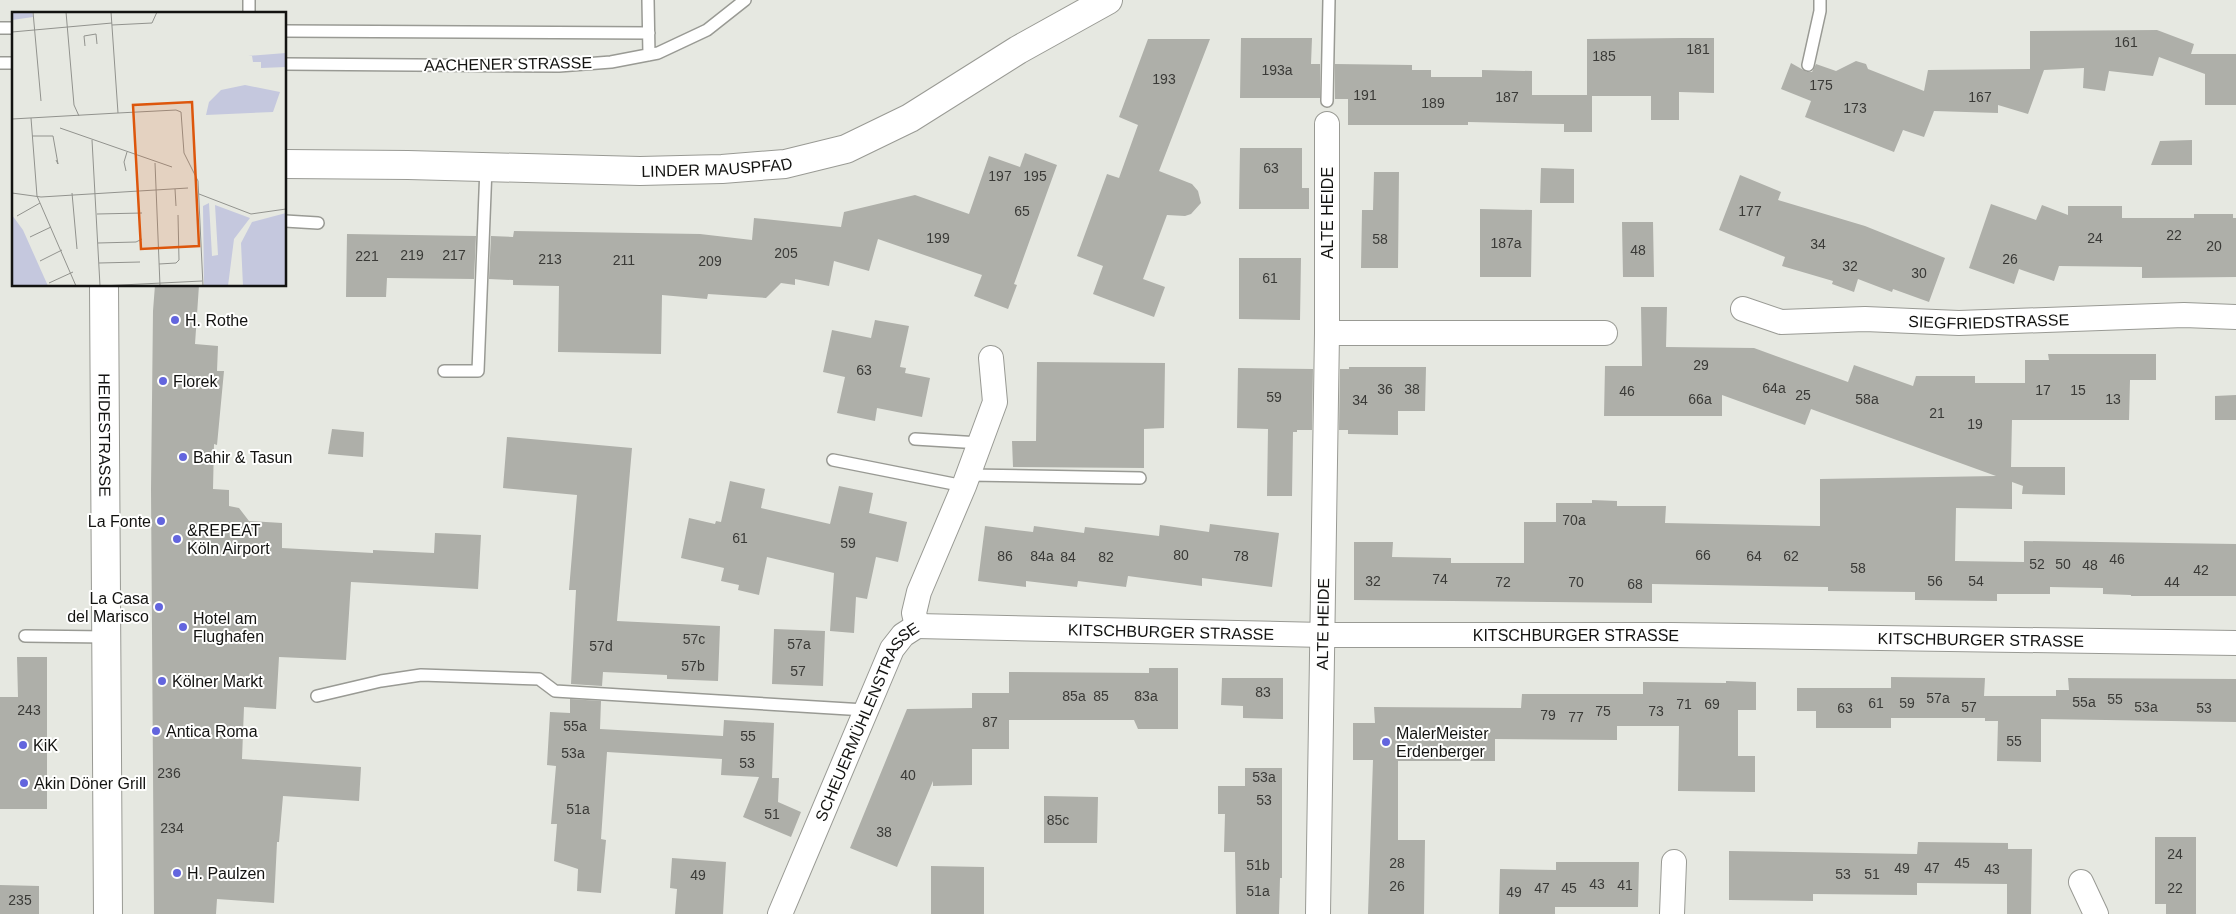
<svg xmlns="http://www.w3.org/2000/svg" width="2236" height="914" viewBox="0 0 2236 914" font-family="Helvetica,sans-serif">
<rect width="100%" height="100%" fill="#e6e8e1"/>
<path fill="#aeafa9" d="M2157 30 2194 44 2191 54H2236V105H2205V74L2159 57 2153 76 2109 71 2105 91 2083 88 2084 68 2044 70 2028 114 1998 105V113L1934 111 1924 137 1903 130 1894 152 1805 117 1811 101 1781 89 1791 63 1807 72H1812L1816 64 1836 71 1856 61 1866 64 1868 69 1924 91 1928 70 2030 69V31Z
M1241 38H1312L1311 64H1320V98H1240Z
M1682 38H1714V93L1679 92V120H1651V96H1592V132H1564V124L1468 122V125H1348V99H1335V64L1412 65V70H1431V77H1482V70L1532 71V95H1587V39Z
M1148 39H1210L1159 171 1192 184 1198 191 1201 203 1191 214 1185 216 1167 215 1143 279 1165 287 1154 317 1093 294 1103 266 1077 256 1107 174 1119 178 1138 125 1119 117Z
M2192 140V165H2151L2160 141Z
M1240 148H1302V188H1309V209H1239Z
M1025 153 1057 165 1014 284 1017 285 1008 309 974 296 982 275 878 239 869 271 834 261 829 286 795 279V285L781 283 766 298 708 294 707 299 662 295 661 354 558 352 559 286 513 285V280L489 279 491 236 513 237 514 231 700 234 752 240 754 218 841 227 844 212 915 195 969 214 989 156 1020 167Z
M1541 168 1574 169V203H1540Z
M1374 172H1399L1398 268H1361L1362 210H1373Z
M1740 175 1781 192 1778 200 1865 226 1945 258 1929 302 1893 289 1892 292 1858 279 1854 292 1832 284 1833 281 1782 266 1785 257 1719 230Z
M1991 204 2036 220 2042 205 2068 215V206H2122V218H2194V214H2233V218H2236V277L2142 278V267L2059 266 2054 281 2019 269 2014 284 1969 268Z
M1480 209 1532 210 1531 277H1480Z
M1622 222H1653L1654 277H1623Z
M347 234 476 236 474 279 387 278 386 297H346Z
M1239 258H1301L1300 320 1239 319Z
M155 285H199L195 344 218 346 217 371H224L217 445 214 444 213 489 229 490V506L239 508 249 521 282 523V548L373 553V550L434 553 435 533 481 535 478 589 351 582 346 660 279 657 276 709 244 707 242 759 361 767 359 801 283 796 279 842H277L274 903 217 899 216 914H154L151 489 153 311Z
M1641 307H1667L1666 347 1754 348 1848 382 1854 365 1913 386 1916 376H1975V383H2025V360H2049L2048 354H2156V380H2130L2129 420H2012L2011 467H2065V495L2022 494 2023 486 2012 482V509L1956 508 1955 561 2024 562V541L2236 544V596H2131V595L2103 594V588L2050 587V594H1997V601L1915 600V592L1828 591V587L1652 584V603L1354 600V542H1393L1392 557 1451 558V563H1524V522H1556V503H1592V500L1617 501V506H1666L1665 523 1820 526V479L1996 476 1811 409 1805 425 1722 395V416H1604L1605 366H1642Z
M875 320 909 326 900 367 906 368 905 373 930 378 922 417 877 408 875 421 837 413 845 377 823 372 832 330 871 338Z
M1037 362 1165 363 1164 428 1144 429V468L1013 467 1012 441H1036Z
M1349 367H1426L1425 411H1398V435L1348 434V430H1339L1340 369H1349Z
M1238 368 1313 369 1312 430H1297V432H1293L1292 496H1267L1268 429 1237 428Z
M2236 395V420H2215V396Z
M332 429 364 432 363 457 328 454Z
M507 437 632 448 617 621 720 626 718 681 667 679V675L603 672 602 686 571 684 576 590H569L577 495 503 488Z
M730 481 765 489 761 508 830 524 839 486 873 493 869 513 907 522 898 562 876 557 867 599 856 597 854 633 830 631 834 573 767 557 759 595 738 590 739 585 721 581 724 568 681 558 689 518 715 524 716 521 721 522Z
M1210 524 1279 533 1272 587 1202 578V586L1128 576 1126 587 1078 581 1077 587 1026 581V587L978 581 985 526 1033 532 1034 526 1084 533 1085 527 1159 536 1160 525 1209 532Z
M774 629 825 631 823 686 772 684Z
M17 657H47V809H0V697H18Z
M1149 668H1178V729H1138L1134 720H1009V749H972V785L933 786V781L897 867 850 848 907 709 972 708V693H1009V672L1149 673Z
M1891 677 1985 678 1984 696H2056V690H2069L2068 678 2236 679V722L2041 719V762L1997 761 1998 721H1985V718H1891V728H1816V711H1797V688H1891Z
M1222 678H1283V719L1243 718V706L1221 705Z
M1726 681 1756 682V710H1738V756H1755V792L1678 791 1679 726H1617V740L1495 739V761H1398V840H1425L1424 914H1368L1373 760H1353V723H1375L1374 707 1521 708 1522 694H1643V682L1726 683Z
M570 699 601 701 600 729 723 736 724 720 774 723 772 778H779L778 802 801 812 791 837 743 817 759 777 721 775 722 759 607 752 601 839 606 840 601 893 577 891 578 869 554 861 557 824H551L556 766 547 765 550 712 570 713Z
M1245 768H1282V878H1280L1279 914H1236L1235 852H1224L1225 814H1218V786H1245Z
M1044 796 1098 797 1097 843H1044Z
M2155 837H2196V914H2166V904H2155Z
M1918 842 2008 843V849H2032L2031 914H2007V884L1917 883V895L1813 894V901L1729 900V851L1917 854Z
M672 858 726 862 723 914H675L677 889 670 888Z
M1556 862H1639L1638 907H1555V914H1499L1500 869 1556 870Z
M931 866 984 867V914H931Z
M0 885 39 886V914H0Z"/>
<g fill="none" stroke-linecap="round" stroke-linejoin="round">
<g stroke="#999a94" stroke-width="14">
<path id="service" d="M648 0 649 55
M249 14V0
M0 28H14
M285 31 649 33
M0 63H14
M285 64 559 66 611 62 658 53 707 30 745 0
M1808 65 1820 11V0
M1327 101 1329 0
M285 221 318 223
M444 371H478L486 167
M915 439 980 443
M833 460 964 486
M969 475 1140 478
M25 636 107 637
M317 696 381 681 421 675 539 679 555 691 865 710"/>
</g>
<g stroke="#999a94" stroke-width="26">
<g id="minor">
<path id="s1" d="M1743 309 1781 322 1865 319 1959 323 2184 315 2236 317"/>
<path d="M1327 333H1605"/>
<path id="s2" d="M917 626 1323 635H1671L2236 643"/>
<path d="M917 626 914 613 919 592 964 486 995 402 991 358"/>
<path d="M2081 882 2096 914"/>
<path id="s3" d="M780 914 892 649 903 635 917 626"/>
<path id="s4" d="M1318 914 1327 333V124"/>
<path d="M1672 914 1674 862"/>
</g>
</g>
<g stroke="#999a94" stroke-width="30">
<g id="tertiary">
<path id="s5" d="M285 164 408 165 640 171 722 169 785 164 846 149 910 118 1018 50 1108 0"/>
<path id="s6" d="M104 285 108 914"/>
</g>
</g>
<use href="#service" stroke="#fff" stroke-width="11"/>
<use href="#minor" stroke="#fff" stroke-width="24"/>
<use href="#tertiary" stroke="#fff" stroke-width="28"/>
</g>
<g fill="#6365de" stroke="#fffffe" stroke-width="2">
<circle cx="175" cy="320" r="5"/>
<circle cx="163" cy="381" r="5"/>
<circle cx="183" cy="457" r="5"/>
<circle cx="161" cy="521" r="5"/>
<circle cx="177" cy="539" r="5"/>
<circle cx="159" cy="607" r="5"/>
<circle cx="183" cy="627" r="5"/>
<circle cx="162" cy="681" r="5"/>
<circle cx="156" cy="731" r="5"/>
<circle cx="1386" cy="742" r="5"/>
<circle cx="23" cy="745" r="5"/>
<circle cx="24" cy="783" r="5"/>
<circle cx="177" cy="873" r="5"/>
</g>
<g text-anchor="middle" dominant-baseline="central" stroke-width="4" stroke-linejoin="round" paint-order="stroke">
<g font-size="14" fill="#3a3a37">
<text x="2126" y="42">161</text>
<text x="1698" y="49">181</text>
<text x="1604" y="56">185</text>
<text x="1277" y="70">193a</text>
<text x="1164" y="79">193</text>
<text x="1821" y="85">175</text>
<text x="1365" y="95">191</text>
<text x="1507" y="97">187</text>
<text x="1980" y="97">167</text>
<text x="1433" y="103">189</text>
<text x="1855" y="108">173</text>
<text x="1271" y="168">63</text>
<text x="1000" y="176">197</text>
<text x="1035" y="176">195</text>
<text x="1022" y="211">65</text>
<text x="1750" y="211">177</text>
<text x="2174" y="235">22</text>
<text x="938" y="238">199</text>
<text x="2095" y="238">24</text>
<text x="1380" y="239">58</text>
<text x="1506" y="243">187a</text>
<text x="1818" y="244">34</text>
<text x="2214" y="246">20</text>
<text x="1638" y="250">48</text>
<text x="786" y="253">205</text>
<text x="412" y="255">219</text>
<text x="454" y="255">217</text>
<text x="367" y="256">221</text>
<text x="550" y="259">213</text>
<text x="2010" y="259">26</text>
<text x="624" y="260">211</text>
<text x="710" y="261">209</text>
<text x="1850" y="266">32</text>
<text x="1919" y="273">30</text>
<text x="1270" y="278">61</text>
<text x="1701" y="365">29</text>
<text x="864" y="370">63</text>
<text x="1774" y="388">64a</text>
<text x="1385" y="389">36</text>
<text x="1412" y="389">38</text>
<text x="2043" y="390">17</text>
<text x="2078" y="390">15</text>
<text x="1627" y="391">46</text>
<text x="1803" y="395">25</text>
<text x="1274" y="397">59</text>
<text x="1700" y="399">66a</text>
<text x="1867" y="399">58a</text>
<text x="2113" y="399">13</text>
<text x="1360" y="400">34</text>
<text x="1937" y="413">21</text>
<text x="1975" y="424">19</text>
<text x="1574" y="520">70a</text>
<text x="740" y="538">61</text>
<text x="848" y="543">59</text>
<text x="1181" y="555">80</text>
<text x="1703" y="555">66</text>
<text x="1005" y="556">86</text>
<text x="1042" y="556">84a</text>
<text x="1241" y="556">78</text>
<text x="1754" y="556">64</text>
<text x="1791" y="556">62</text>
<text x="1068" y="557">84</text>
<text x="1106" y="557">82</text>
<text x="2117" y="559">46</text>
<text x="2037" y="564">52</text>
<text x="2063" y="564">50</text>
<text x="2090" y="565">48</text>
<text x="1858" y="568">58</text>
<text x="2201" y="570">42</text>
<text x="1440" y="579">74</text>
<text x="1373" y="581">32</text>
<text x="1935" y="581">56</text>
<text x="1976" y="581">54</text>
<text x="1503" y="582">72</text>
<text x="1576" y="582">70</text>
<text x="2172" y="582">44</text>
<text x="1635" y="584">68</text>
<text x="694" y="639">57c</text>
<text x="799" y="644">57a</text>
<text x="601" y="646">57d</text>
<text x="693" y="666">57b</text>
<text x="798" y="671">57</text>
<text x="1263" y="692">83</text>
<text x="1074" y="696">85a</text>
<text x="1101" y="696">85</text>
<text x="1146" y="696">83a</text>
<text x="1938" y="698">57a</text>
<text x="2115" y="699">55</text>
<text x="2084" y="702">55a</text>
<text x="1876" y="703">61</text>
<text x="1907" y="703">59</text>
<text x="1684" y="704">71</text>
<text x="1712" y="704">69</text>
<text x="1969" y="707">57</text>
<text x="2146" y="707">53a</text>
<text x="1845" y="708">63</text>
<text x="2204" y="708">53</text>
<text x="29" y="710">243</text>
<text x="1603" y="711">75</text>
<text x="1656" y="711">73</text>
<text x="1548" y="715">79</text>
<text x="1576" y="717">77</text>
<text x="990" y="722">87</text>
<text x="575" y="726">55a</text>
<text x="748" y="736">55</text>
<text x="2014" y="741">55</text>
<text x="573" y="753">53a</text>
<text x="747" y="763">53</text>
<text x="169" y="773">236</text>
<text x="908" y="775">40</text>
<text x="1264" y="777">53a</text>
<text x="1264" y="800">53</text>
<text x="578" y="809">51a</text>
<text x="772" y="814">51</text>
<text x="1058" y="820">85c</text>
<text x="172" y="828">234</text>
<text x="884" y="832">38</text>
<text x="2175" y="854">24</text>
<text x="1397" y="863">28</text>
<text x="1962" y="863">45</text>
<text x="1258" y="865">51b</text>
<text x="1902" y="868">49</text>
<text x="1932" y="868">47</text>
<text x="1992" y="869">43</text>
<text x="1843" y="874">53</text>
<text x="1872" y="874">51</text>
<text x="698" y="875">49</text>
<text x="1597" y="884">43</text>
<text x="1625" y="885">41</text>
<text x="1397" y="886">26</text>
<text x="1542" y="888">47</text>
<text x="1569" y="888">45</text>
<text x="2175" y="888">22</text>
<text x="1258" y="891">51a</text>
<text x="1514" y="892">49</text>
<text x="20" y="900">235</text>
</g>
<g font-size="16" fill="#131311" stroke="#fffffe">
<text transform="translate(508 64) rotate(-1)">AACHENER STRASSE</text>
<text stroke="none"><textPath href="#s5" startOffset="432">LINDER MAUSPFAD</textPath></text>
<text transform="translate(1327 213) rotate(-90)">ALTE HEIDE</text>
<text stroke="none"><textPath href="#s1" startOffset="248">SIEGFRIEDSTRASSE</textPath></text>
<text stroke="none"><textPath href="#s6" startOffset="150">HEIDESTRASSE</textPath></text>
<text stroke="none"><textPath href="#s4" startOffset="290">ALTE HEIDE</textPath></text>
<text stroke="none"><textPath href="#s2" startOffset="254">KITSCHBURGER STRASSE</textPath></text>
<text stroke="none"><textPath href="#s2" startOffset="659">KITSCHBURGER STRASSE</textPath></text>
<text stroke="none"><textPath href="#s2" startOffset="1064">KITSCHBURGER STRASSE</textPath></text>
<text stroke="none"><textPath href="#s3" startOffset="212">SCHEUERMÜHLENSTRASSE</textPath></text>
</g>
<g font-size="16" fill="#131311" stroke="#fffffe" text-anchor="start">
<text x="185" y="320">H. Rothe</text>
<text x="173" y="381">Florek</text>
<text x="193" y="457">Bahir &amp; Tasun</text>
<text x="151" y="521" text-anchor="end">La Fonte</text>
<text x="187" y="530">&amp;REPEAT<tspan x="187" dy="18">Köln Airport</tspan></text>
<text x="149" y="598" text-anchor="end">La Casa<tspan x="149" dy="18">del Marisco</tspan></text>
<text x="193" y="618">Hotel am<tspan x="193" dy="18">Flughafen</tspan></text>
<text x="172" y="681">Kölner Markt</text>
<text x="166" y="731">Antica Roma</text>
<text x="1396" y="733">MalerMeister<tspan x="1396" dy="18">Erdenberger</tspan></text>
<text x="33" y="745">KiK</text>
<text x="34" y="783">Akin Döner Grill</text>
<text x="187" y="873">H. Paulzen</text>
</g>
</g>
<g transform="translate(12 12)">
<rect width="274" height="274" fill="#e6e8e1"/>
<path d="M0 0H20L21 5 0 8ZM274 41V55L249 56V50H241L240 44H236ZM233 73 268 80 261 100 194 103 197 90 209 78ZM197 191 200 244 206 243 203 193 238 206 222 227 216 274H192L191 194ZM274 201V274H231L229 231 240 210ZM0 203 11 218 36 274H0Z" fill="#c5c8de"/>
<path fill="none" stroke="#92938e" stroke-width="1" d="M21 0 29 89M54 0 62 93 67 104M100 13 140 11 145 0M0 20 100 11M73 34 72 24 84 22 85 32M106 101 164 98 169 100 172 141 186 169 191 274M19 106 25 184 64 274M0 107 106 101 99 0M48 116 160 155M20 124H41L46 152 44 148M80 128 88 274M143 151 148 274M114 159 112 150 115 140M163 177 164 194M0 181 29 185 176 176M60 181 65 237M187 182 239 202 274 197M85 202 130 201M5 204 28 191M18 225 39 215M86 231 124 230 130 227M28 249 50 238M87 251 128 250M147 252 164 251 167 248 166 203M37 271 61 260M89 274 190 269"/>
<path fill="#dd560c" fill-opacity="0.15" stroke="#dd560c" stroke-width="2.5" d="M180 90 187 234 129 237 121 93Z"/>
<rect width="274" height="274" fill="none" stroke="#131311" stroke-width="2.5"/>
</g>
</svg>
